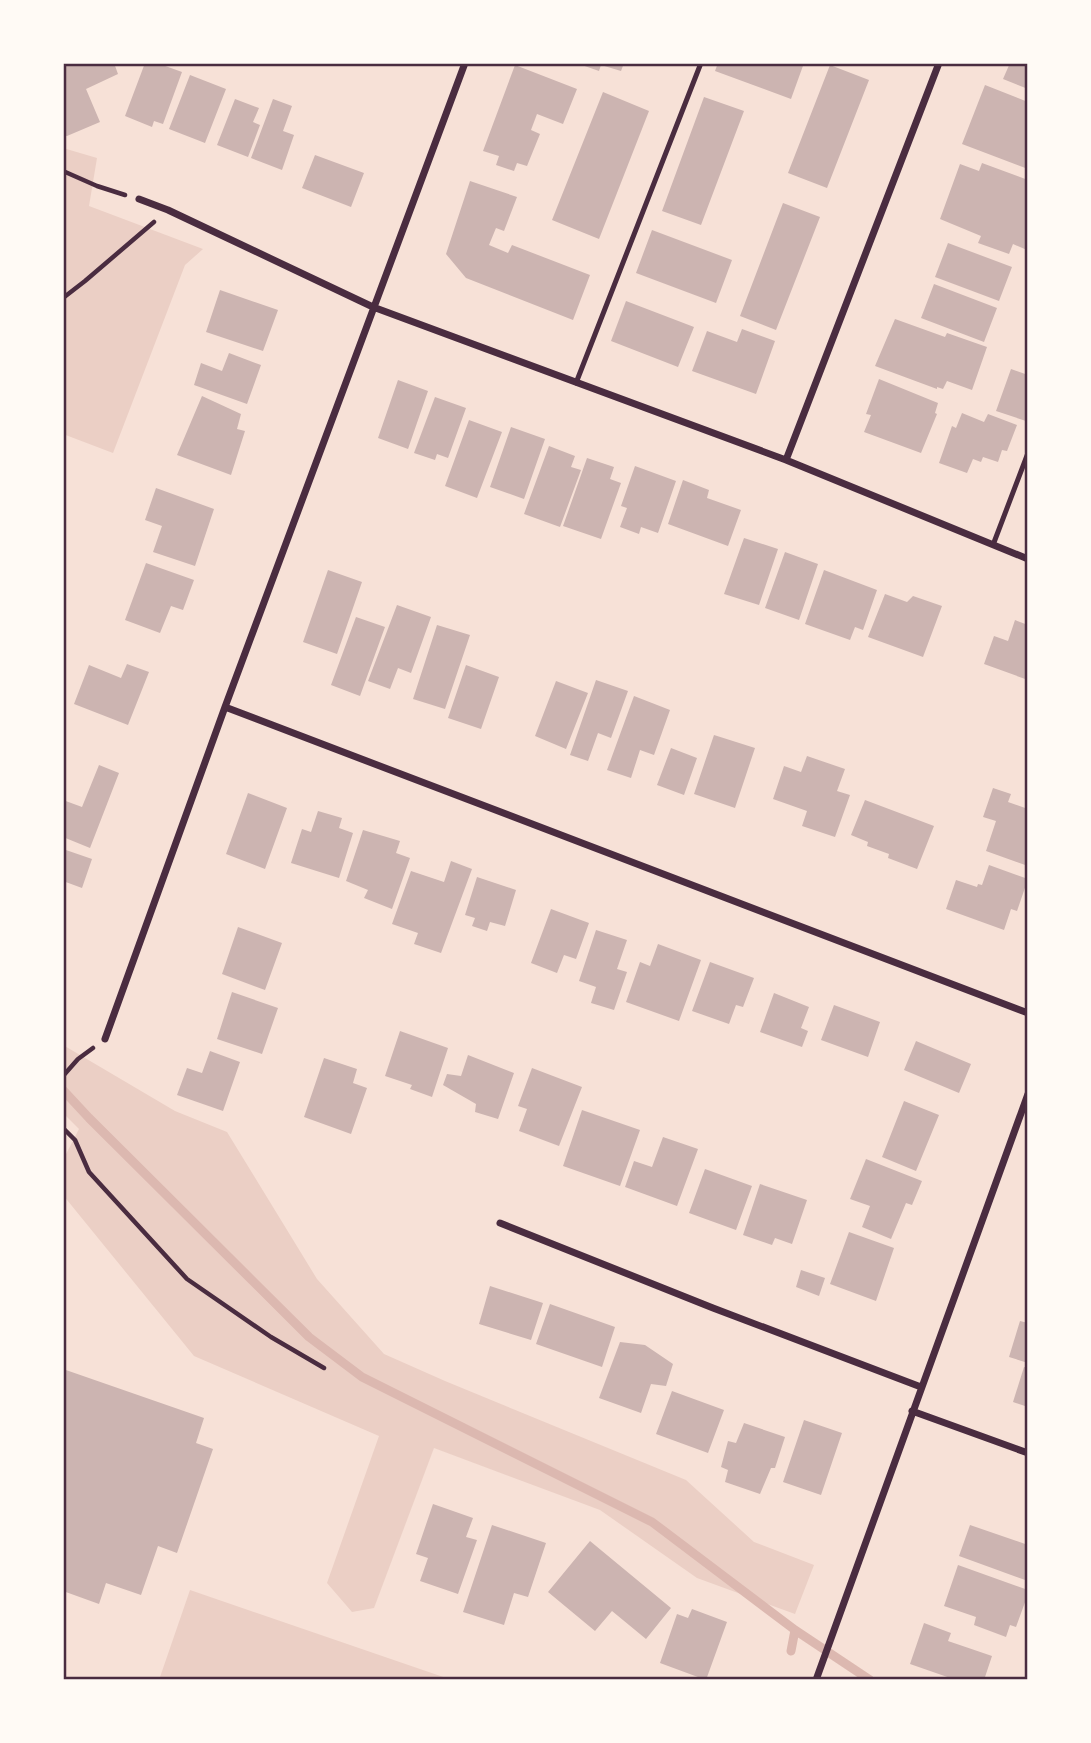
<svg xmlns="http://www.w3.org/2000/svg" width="1091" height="1743" viewBox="0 0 1091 1743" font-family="'DM Sans',sans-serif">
<rect width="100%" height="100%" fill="#f7e1d7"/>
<path fill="#ebcfc5" d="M63 148 97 158 89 206 203 249 185 265 113 453 63 434Z
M63 1045 175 1111 227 1132 317 1279 384 1354 445 1381 686 1480 754 1542 814 1565 795 1614 697 1578 600 1510 434 1448 374 1608 352 1612 327 1583 379 1436 194 1356 63 1195V1160L79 1129 63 1113Z
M190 1590 452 1680H159Z"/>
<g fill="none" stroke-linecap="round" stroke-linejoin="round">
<path stroke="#dcb8b0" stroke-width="9" d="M63 1090 89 1118 309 1337 362 1377 652 1522 795 1630 870 1680
M791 1651 795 1630"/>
</g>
<path fill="#ccb4b1" d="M63 63H114L118 74 86 89 100 122 67 136 63 135Z
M145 63H157L182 72 163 124 154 121 152 127 125 116Z
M576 63H624L621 71 601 65 599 71Z
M718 63H804L791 99 715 71Z
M1010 63H1028V89L1003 79Z
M515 65 577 89 563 124 537 114 531 130 540 134 527 166 517 163 514 171 496 165 499 156 483 151Z
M830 65 869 80 827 188 788 173Z
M190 75 226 89 205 143 169 129Z
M985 85 1028 102V169L962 144Z
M603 92 649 111 599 239 552 220Z
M704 97 744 111 701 225 662 211Z
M235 99 259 108 253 122 260 125 248 157 217 145Z
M273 99 292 106 283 131 294 135 282 170 251 158Z
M315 155 364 173 351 207 302 188Z
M982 163 1028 180 1027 250 1013 244 1009 254 978 243 981 236 940 219 960 164 979 171Z
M470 181 517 197 504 231 496 228 489 245 508 253 512 245 590 275 573 320 466 278 446 254Z
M783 203 820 217 776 330 740 316Z
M652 230 732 260 716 303 636 273Z
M948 243 1012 267 999 301 935 277Z
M934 284 997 308 984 342 921 318Z
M220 290 278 310 263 351 206 332Z
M626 301 694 327 678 367 611 341Z
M895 319 945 337 947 333 987 347 972 390 947 381 943 389 937 387V389L875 366Z
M742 329 775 341 756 394 692 371 707 331 737 342Z
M229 353 261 365 247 404 194 385 201 363 222 371Z
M1011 369 1028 375V416L1026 421 996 411Z
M879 379 938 403 935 413 937 414 921 453 864 432 871 415 866 414Z
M398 380 428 391 408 449 378 438Z
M202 396 241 414 237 429 245 431 231 475 177 455Z
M435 397 466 408 448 458 437 454 435 460 414 453Z
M962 413 984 422 988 414 1017 425 1007 451 1002 450 998 462 983 457 981 462 973 459 967 473 939 463 952 426 956 428Z
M469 420 502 432 477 498 445 486Z
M511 427 545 439 524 499 490 487Z
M549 446 575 456 571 467 581 470 560 527 524 514Z
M587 458 614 467 610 479 621 483 601 539 563 526Z
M635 466 676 481 658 533 641 527 639 534 620 527 627 508 621 506Z
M683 480 709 490 707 498 741 510 728 546 668 524Z
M156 488 214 509 195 566 153 552 162 526 145 520Z
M744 538 778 549 759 605 724 594Z
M785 552 818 564 799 620 765 608Z
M146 563 194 580 183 610 171 606 160 633 125 620Z
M328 570 362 582 337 654 303 642Z
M824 570 877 590 863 630 855 627 850 640 805 624Z
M885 594 907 602 913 596 942 606 923 657 868 637Z
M397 605 431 617 411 673 398 668 390 689 368 681Z
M356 617 385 627 360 696 331 685Z
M1015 620 1028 625V680L984 664 994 636 1008 641Z
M437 625 470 635 445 709 413 699Z
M127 664 149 672 128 725 74 704 89 665 121 678Z
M466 665 499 677 481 729 448 718Z
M596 680 628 691 611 738 598 733 588 761 570 755Z
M556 681 588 693 566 749 535 736Z
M634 696 670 710 654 755 640 750 631 778 607 770Z
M714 735 755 748 735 808 694 794Z
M671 748 697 758 684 795 657 785Z
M807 756 845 769 837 791 850 795 835 837 802 826 807 811 773 799 784 766 801 772Z
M99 765 119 773 90 848 63 837V800L82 807Z
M993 788 1011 794 1008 802 1028 809V866L986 851 996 821 983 817Z
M248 793 287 808 265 869 226 854Z
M865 800 934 826 917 869 888 858 889 854 867 846 868 842 851 835Z
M318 811 342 818 339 828 353 833 339 878 291 863 302 829 311 832Z
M363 830 400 841 396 853 410 858 392 909 364 898 368 890 346 881Z
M63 849 92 859 82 888 63 881Z
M451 861 472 869 441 953 414 944 418 933 392 924 411 871 444 882Z
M989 865 1028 879 1017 911 1011 909 1004 930 946 909 956 880 977 887 978 884 982 885Z
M477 877 516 890 505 926 490 922 487 931 472 926 475 918 465 915Z
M551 909 589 923 576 959 564 955 557 973 531 963Z
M238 927 282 943 265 990 222 974Z
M596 930 627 940 617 969 627 972 614 1010 591 1003 596 987 579 981Z
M658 944 701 960 679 1021 626 1002 640 962 650 966Z
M710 962 754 978 743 1007 736 1005 729 1024 692 1011Z
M232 992 278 1008 262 1054 217 1039Z
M774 993 809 1007 801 1028 808 1031 802 1047 760 1032Z
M834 1005 880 1022 868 1057 821 1040Z
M400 1031 448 1048 432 1097 410 1089 412 1085 385 1076Z
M916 1041 971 1064 959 1093 904 1070Z
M210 1051 240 1062 223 1111 177 1095 187 1068 202 1073Z
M468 1055 514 1073 498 1119 475 1112 476 1104 443 1085 447 1074 461 1076Z
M324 1058 357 1069 353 1083 367 1088 351 1134 304 1117Z
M532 1068 582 1087 559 1146 519 1131 527 1109 518 1106Z
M904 1101 939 1115 916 1171 882 1157Z
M582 1110 640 1130 620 1186 563 1166Z
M663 1137 698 1149 677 1206 625 1187 634 1161 652 1167Z
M866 1159 922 1181 912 1205 906 1203 891 1239 862 1227 870 1206 850 1199Z
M705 1169 752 1186 736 1230 689 1213Z
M760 1184 807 1200 792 1244 775 1238 772 1245 743 1235Z
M849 1232 894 1248 876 1301 830 1284Z
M801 1270 825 1278 819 1296 796 1287Z
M490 1286 543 1303 531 1340 479 1324Z
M550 1304 615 1327 602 1367 536 1344Z
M1020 1321 1028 1323V1363L1009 1357Z
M620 1342 645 1345 673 1364 666 1386 651 1384 641 1413 599 1398Z
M1024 1367 1028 1368V1407L1013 1402Z
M63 1369 204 1418 196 1443 213 1449 177 1553 158 1546 141 1595 106 1583 99 1604 63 1591Z
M672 1391 724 1410 708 1453 656 1434Z
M804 1420 842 1433 821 1495 783 1482Z
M744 1423 785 1437 775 1468H771L760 1494 725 1482 728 1470 721 1467 728 1441 736 1443Z
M433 1504 473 1518 466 1537 477 1540 458 1594 420 1581 428 1558 416 1554Z
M492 1525 546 1543 528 1597 514 1593 504 1625 463 1612Z
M970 1525 1028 1545V1581L959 1556Z
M590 1541 671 1608 646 1639 612 1611 595 1631 548 1592Z
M958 1565 1028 1590V1594L1016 1627 1010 1625 1006 1637 974 1625 976 1617 944 1606Z
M692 1609 727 1622 706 1680 660 1663 677 1614 688 1618Z
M924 1623 951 1633 948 1641 992 1656 984 1680H956L910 1664Z"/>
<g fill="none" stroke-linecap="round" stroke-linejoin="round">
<path stroke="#4a2c40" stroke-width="4.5" d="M63 171 97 186 125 195
M63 298 85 281 154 222
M63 1076 78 1059 93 1048
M63 1128 75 1140 89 1172 187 1279 271 1337 324 1368"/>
<path stroke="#4a2c40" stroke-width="5" d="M576 383 701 63
M993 545 1028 453"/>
<path stroke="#4a2c40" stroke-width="7" d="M139 199 168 210 373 307 786 460 1028 559
M786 460 939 63
M225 707 1028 1013
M105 1039 225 707 465 63
M500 1223 713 1308 921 1387
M912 1411 1028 1453
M816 1680 1028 1094"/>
</g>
<rect width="1091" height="1743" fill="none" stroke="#fffaf5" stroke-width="130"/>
<rect x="65" y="65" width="961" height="1613" fill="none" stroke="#4a2c40" stroke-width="2.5"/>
</svg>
